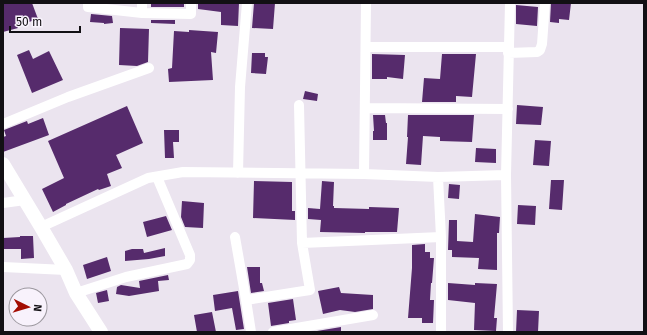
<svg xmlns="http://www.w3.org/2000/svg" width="647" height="335" viewBox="0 0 647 335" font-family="'Fira Sans',sans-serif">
<rect width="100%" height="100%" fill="#ebe4ef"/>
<path fill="#562b6c" d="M3 3H32L38 19 17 26 18 28 3 32Z
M151 3H184V7H151Z
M198 3H239L238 26 221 25V12L198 9Z
M254 3H275L273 29 252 28Z
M551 3H571L569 20 559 19V23L550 22Z
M516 5 538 7 537 26 516 24Z
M91 14 112 16 113 23 104 24V23L90 22Z
M151 20H175V24L151 23Z
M120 28 149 29 148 62 137 66 119 65Z
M189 30 218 32 216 53 211 52 213 80 169 82 168 69 172 68 174 31 189 32Z
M29 50 33 59 49 51 63 80 32 93 17 55Z
M252 53H265V57H268L266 74 251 73Z
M372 54 405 55 403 79 387 77V79H372Z
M442 54H476L472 97 456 96V102H422L424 78 440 79Z
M305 91 318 94 317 101 303 99Z
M517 105 543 107 541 125 516 124Z
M127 106 143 143 116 155 122 168 107 174 111 186 99 190 98 189 66 204V205L53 212 42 189 64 178 48 141Z
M373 115H385L386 123H387V140H373V131H374Z
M408 115H474L472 142 440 141V137L423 136 421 165 406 164 408 137H407Z
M43 118 49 135 3 152V137L6 136 4 130 27 121 28 124Z
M164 130H179V142H173L174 158H165Z
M535 140 551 141 549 166 533 165Z
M476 148 496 149V163L475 162Z
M551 180H564L562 210 549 209Z
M254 181 292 182V211H295V220L253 218Z
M322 181 334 182 333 206H334V208L369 209V207L399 208 397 232H365V233L320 232 321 220 308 219V208L320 209Z
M449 184 460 185 459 199 448 198Z
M182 201 204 203 203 228 185 227 181 217Z
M518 205 536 206 535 225 517 224Z
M475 214 500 217 499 233H497V270L478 269 479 258 452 257V250H448L449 220H457V241L473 242Z
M166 216 172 230 147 237 143 222Z
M20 236H33L34 258 21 259V249H3V238L20 237Z
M425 244V252H430V258H434L432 283H431L430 300H434L433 323H422V318H408L412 268V245Z
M165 248V256L149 259 125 261V251L132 249H143L144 253Z
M107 257 111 271 87 279 83 265Z
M247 267H260V283H262L264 291 251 293Z
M168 275 169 280 158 281 159 291 129 296 116 294 117 287 121 285 140 288 139 281Z
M448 283 475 285V283L497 284 494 318H497L496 331 474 330 475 303 448 300Z
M339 287 341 293 373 295V309L355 312 340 310 323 314 318 291Z
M107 290 109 301 98 303 96 293Z
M238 291 244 329 236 330 232 308 215 311 213 295Z
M293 299 296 320 289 321V323L271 326 268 303Z
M517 310 539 311 538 332H516Z
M212 312 216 332H197L194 315Z
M341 327V332H317V331Z"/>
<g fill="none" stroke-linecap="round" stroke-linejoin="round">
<path stroke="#fff" stroke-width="10" d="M88 3V7L142 13V3
M142 13 191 14V3
M366 47H509
M508 53 537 52 540 50 542 44 545 3
M365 108 508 109
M3 124 68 97 149 68
M238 173 240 87 247 3
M364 174 438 177 506 175
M438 177 441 237V332
M3 203 25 200
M41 227 148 178 183 172 364 174 366 3
M235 237 246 300
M302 243 441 237
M3 267 66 270
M76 293 126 277 187 264 190 260V255L157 177
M251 332 246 300 310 290 302 243 299 105
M273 332 373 315
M508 332 506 175 510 3"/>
<path stroke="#fff" stroke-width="14" d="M3 164 41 227 66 270 76 293 101 332"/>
</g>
<rect width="647" height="335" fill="none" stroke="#121014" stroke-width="8"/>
<g transform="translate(28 307) rotate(95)"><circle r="19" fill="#f8f2fc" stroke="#9c989f"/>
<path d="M0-3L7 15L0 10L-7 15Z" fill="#a30d03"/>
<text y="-6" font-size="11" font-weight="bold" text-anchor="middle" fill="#121014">N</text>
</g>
<path d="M10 26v6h70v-6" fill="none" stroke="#121014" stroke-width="2"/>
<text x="16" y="26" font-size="12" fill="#121014" stroke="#f8f2fc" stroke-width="3" paint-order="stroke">50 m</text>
</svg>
